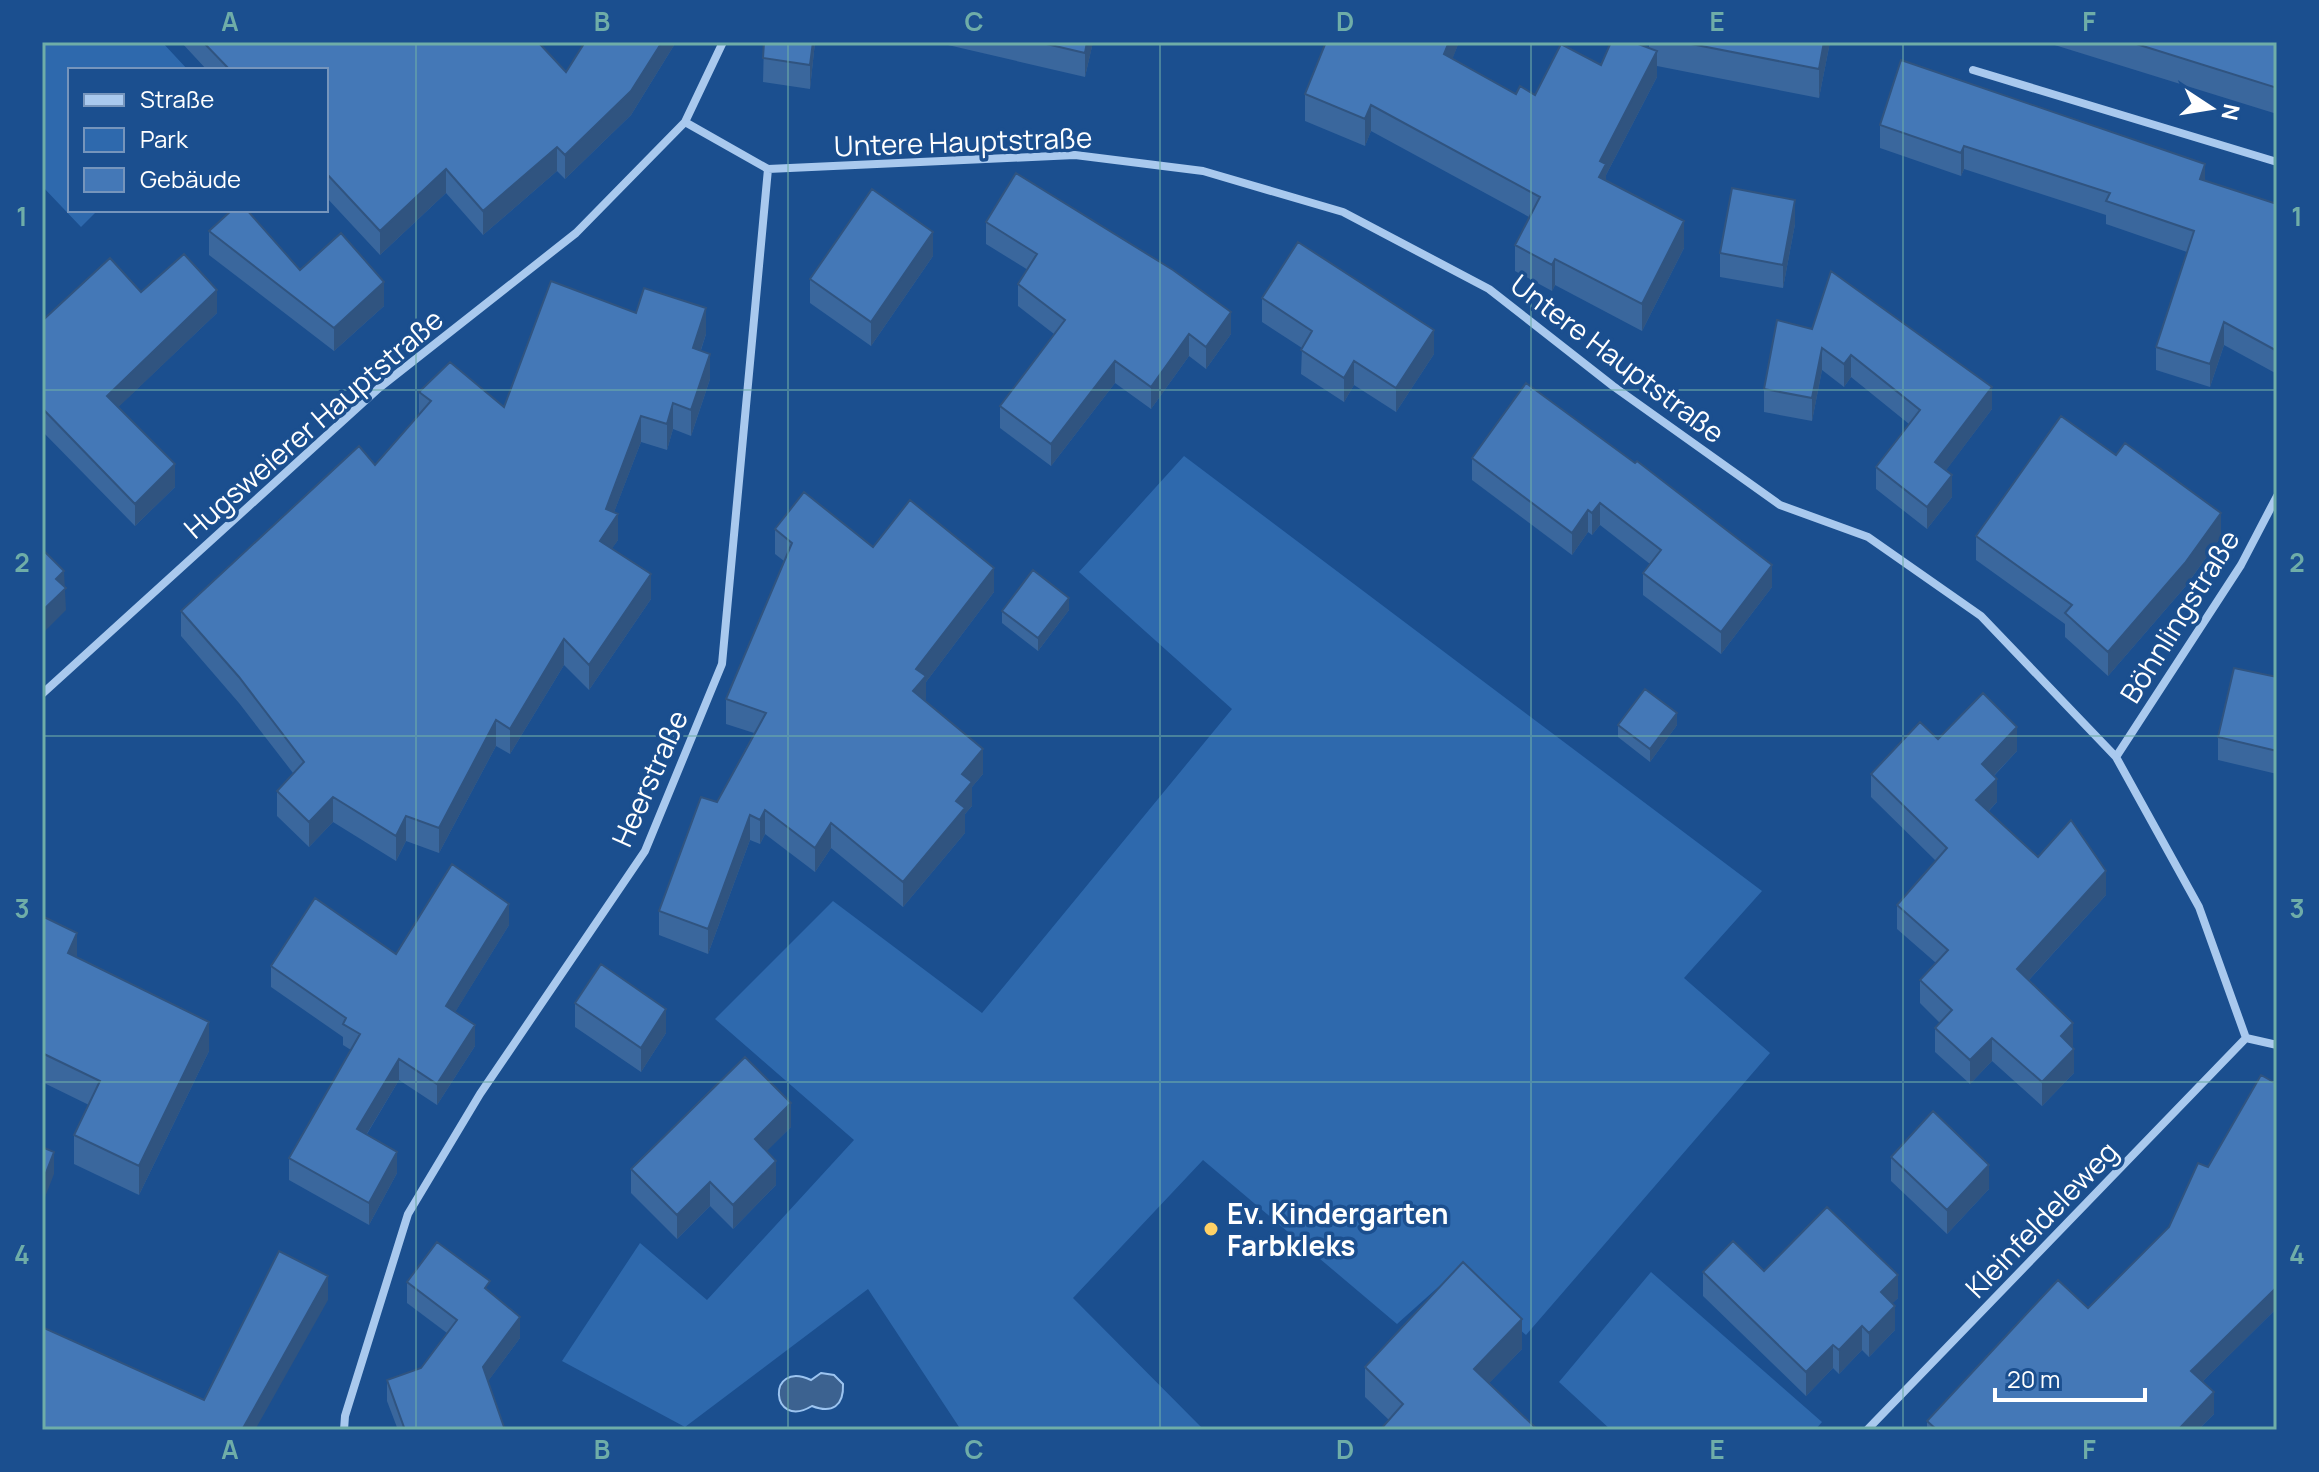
<svg xmlns="http://www.w3.org/2000/svg" width="2319" height="1472" viewBox="0 0 2319 1472" font-family="Manrope,sans-serif">
<rect width="100%" height="100%" fill="#1b4f8f"/>
<path fill="#2e69ad" d="M42 42H162L188 70H70V210H98L81 227 42 186Z
M1184 456 1762 891 1684 978 1770 1053 1526 1335 1454 1273 1397 1324 1203 1160 1073 1298 1204 1430H961L868 1289 685 1427 562 1361 640 1243 707 1300 854 1140 715 1019 833 901 982 1013 1232 709 1079 572Z
M1651 1272 1822 1422 1815 1430H1611L1559 1382Z"/>
<path fill="#3c6290" stroke="#9cc4f0" stroke-width="2" d="M821 1373 834 1375 843 1384C844 1406 832 1414 812 1406 770 1431 766 1359 811 1380Z"/>
<g fill="none" stroke-linecap="round" stroke-linejoin="round">
<path stroke="#a9c9ee" stroke-width="8" d="M1973 70 2277 162
M685 122 768 169 1075 155 1203 171 1343 212 1489 289 1613 386 1780 505 1868 537 1981 616 2116 757 2199 907 2246 1038 2277 1045
M42 694 379 388 576 233 685 122 723 42
M2116 757 2241 565 2277 496
M344 1430 345 1416 408 1214 480 1094 645 851 722 664 768 169
M1867 1430 2246 1038"/>
</g>
<path fill="#3a679d" d="M181 42H538L566 72 585 42H676L631 115 565 179 557 171 483 235 446 193 380 255 326 197V70H207Z
M764 42H815L810 89 763 82Z
M935 42H1093L1085 77Z
M1326 42H1459L1452 59 1516 94 1535 95 1601 65 1649 48V42H1830L1819 98 1657 66V77L1606 175V181L1684 248 1642 331 1555 285 1552 291 1515 271V245L1529 217 1371 131 1365 146 1305 121V94Z
M2045 42H2277V114Z
M1880 125 2205 181 2277 204V374L2224 345 2210 387 2156 370V347L2187 252 2106 224V215L1964 169 1961 176 1880 148Z
M986 222 1231 334 1206 369 1189 356 1151 409 1115 383 1051 466 1000 428V406L1054 334 1018 306V284L1028 270 986 244Z
M1795 224 1783 288 1720 277V253Z
M209 231 384 306 334 351 209 255Z
M933 256 871 346 810 303V279Z
M141 292 217 313 118 407 175 487 135 526 42 431V321Z
M1262 298 1434 354 1396 412 1354 385 1344 402 1301 374 1302 348 1262 322Z
M636 313 706 334 701 350 710 379 691 436 673 429 667 450 641 442 614 512 618 540 612 548 651 599 589 690 564 665 510 754 496 746 439 853 406 841 396 861 333 822 309 847 277 816V791L293 773 239 703 181 636V611L375 465 419 415V392L504 407Z
M1777 320 1992 409 1946 470 1952 497 1927 529 1876 489V467L1909 424 1851 377 1844 387 1822 370 1812 421 1764 412V389Z
M1472 458 1772 565V587L1721 654 1643 595V573L1650 564 1600 525 1592 535 1588 532 1572 555 1472 480Z
M775 529 873 547 994 592 926 682 925 701 983 774 972 787V806L965 814V833L903 907 831 848 815 872 765 834 760 844 750 840 708 954 659 935V911L754 733 726 724V699L784 561 775 554Z
M1976 536 2221 537 2185 587 2108 676 2065 637V624L1976 560Z
M2277 582V613L2275 612V590Z
M1069 610 1038 651 1002 623V611Z
M2277 677V774L2218 760V737Z
M1618 725H1677L1650 762 1618 737Z
M1938 739 2017 751 1994 776 1997 802 1988 812 2038 857 2106 895 2029 980 2073 1047 2074 1073 2042 1106 1992 1061 1970 1084 1935 1052V1028L1940 1023 1920 1003V980L1936 963 1897 929V905L1936 861 1871 797V774Z
M42 916 77 958 209 1051 139 1195 74 1164V1135L89 1105 42 1082Z
M509 925 455 1012 475 1046 437 1105 399 1080 367 1134 397 1173 369 1225 289 1180V1158L351 1050 343 1045V1037L271 987V966L396 954Z
M575 1003 666 1033 641 1072 575 1027Z
M791 1127 766 1151 776 1185 733 1229 710 1206 677 1239 631 1193V1169Z
M1891 1157 1989 1189 1947 1234 1891 1181Z
M1764 1271 1898 1298 1892 1303 1895 1330 1869 1357 1862 1350 1839 1374 1833 1368 1806 1396 1703 1296V1272Z
M407 1282 490 1292 520 1338 488 1381 505 1430H398L387 1401V1380L421 1368 447 1333 407 1303Z
M2088 1308H2277L2202 1382 2214 1414 2198 1430H1927V1421Z
M1522 1349 1489 1383 1389 1420 1365 1397V1367Z"/>
<path fill="#305480" d="M662 42H676L631 115 565 179V155Z
M813 42H815L810 89V65Z
M1087 42H1093L1085 77V53Z
M1449 42H1459L1444 81V54Z
M1824 42H1830L1819 98V69Z
M1657 51V77L1606 175V190L1599 203 1600 161Z
M1371 105V131L1365 146V119Z
M1964 146V169L1961 176V153Z
M557 147V171L483 235V211Z
M2205 164V187L2200 179Z
M446 169V193L380 255V231Z
M1795 200V224L1783 288V265Z
M1684 221V248L1642 331V304Z
M933 232V256L871 346V322Z
M1555 259V285L1552 291V265Z
M384 282V306L334 351V328Z
M217 290V313L107 418V396Z
M706 308V334L693 373V348Z
M1231 312V334L1206 369V347Z
M2224 322V345L2210 387V364Z
M1434 330V354L1396 412V388Z
M1189 334V356L1151 409V387Z
M1822 348V370L1812 421V398Z
M710 354V379L691 436V410Z
M1851 355V377L1844 387V364Z
M1115 361V383L1051 466V444Z
M1354 361V385L1344 402V378Z
M1992 387V409L1935 485V462Z
M673 403V429L667 450V424Z
M641 416V442L608 528 618 514V540L600 566V541L606 509Z
M175 464V487L135 526V504Z
M1952 475V497L1927 529V507Z
M1600 503V525L1592 535V513Z
M1588 510V532L1572 555V533Z
M2221 513V537L2185 587 2108 676V652Z
M1772 565V587L1721 654V632Z
M994 568V592L926 682V701L913 691 916 669Z
M64 571 66 610 42 634V611L56 579Z
M651 574V599L589 690V665Z
M1069 598V610L1038 651V638Z
M564 639V665L510 754V729Z
M1677 713V725L1650 762V749Z
M496 720V746L439 853V828Z
M2017 727V751L1982 788V764Z
M983 749V774L972 787V806L965 814V833L903 907V882L956 801 962 774Z
M1997 779V802L1976 824V800Z
M333 797V822L309 847V822Z
M765 810V834L760 844V820Z
M750 815V840L708 954V929Z
M406 816V841L396 861V836Z
M831 823V848L815 872V848Z
M2106 871V895L2017 993V969Z
M509 904V925L446 1027V1006Z
M77 933V962L68 953Z
M666 1009V1033L641 1072V1048Z
M209 1022V1051L139 1195V1166Z
M2073 1023V1047L2061 1059V1036Z
M475 1025V1046L437 1105V1084Z
M1992 1038V1061L1970 1084V1060Z
M2074 1049V1073L2042 1106V1082Z
M399 1059V1080L357 1150V1129Z
M791 1103V1127L755 1163V1139Z
M54 1152V1174L42 1205V1183Z
M397 1152V1173L369 1225V1203Z
M776 1161V1185L733 1229V1205Z
M1989 1165V1189L1947 1234V1210Z
M710 1182V1206L677 1239V1215Z
M1898 1275V1298L1881 1315V1292Z
M328 1276V1300L255 1430H242Z
M2277 1287V1308L2191 1393V1371Z
M1895 1306V1330L1869 1357V1333Z
M520 1317V1338L483 1388V1367Z
M1522 1319V1349L1474 1399V1369Z
M1862 1326V1350L1839 1374V1350Z
M1833 1345V1368L1806 1396V1372Z
M2214 1392V1414L2198 1430H2178Z"/>
<path fill="#4478b7" stroke="#305480" stroke-width="2" d="M203 42H538L566 72 585 42H662L631 91 565 155 557 147 483 211 446 169 380 231 326 173V70H230Z
M764 42H813L810 65 763 58Z
M1038 42H1087L1085 53Z
M1326 42H1449L1444 54 1516 94 1520 86 1535 95 1561 44 1601 65 1611 42H1633L1657 51 1600 161 1606 164 1599 177 1684 221 1642 304 1555 259 1552 265 1515 245 1540 197 1371 105 1365 119 1305 94Z
M1681 42H1824L1819 69Z
M2130 42H2277V88Z
M1901 60 2205 164 2200 179 2277 204V351L2224 322 2210 364 2156 347 2194 231 2106 201 2110 193 1964 146 1961 153 1880 125Z
M1016 173 1173 270 1231 312 1206 347 1189 334 1151 387 1115 361 1051 444 1000 406 1065 320 1018 284 1037 254 986 222Z
M1732 188 1795 200 1783 265 1720 253Z
M872 189 933 232 871 322 810 279Z
M232 210H247L300 270 341 233 384 282 334 328 209 231Z
M1298 242 1434 330 1396 388 1354 361 1344 378 1301 350 1312 331 1262 298Z
M184 254 217 290 107 396 175 464 135 504 42 408V321L110 258 141 292Z
M1831 271 1992 387 1935 462 1952 475 1927 507 1876 467 1920 410 1851 355 1844 364 1822 348 1812 398 1764 389 1777 320 1812 329Z
M551 281 636 313 644 288 706 308 693 348 710 354 691 410 673 403 667 424 641 416 606 509 618 514 600 541 651 574 589 665 564 639 510 729 496 720 439 828 406 816 396 836 333 797 309 822 277 791 304 762 239 677 181 611 359 446 375 465 431 401 419 392 450 362 504 407Z
M1526 383 1635 463 1637 461 1772 565 1721 632 1643 573 1661 550 1600 503 1592 513 1588 510 1572 533 1472 458Z
M2061 416 2116 455 2125 443 2221 513 2185 563 2108 652 2065 613 2072 605 1976 536Z
M804 492 873 547 910 500 994 568 916 669 926 676 913 691 983 749 962 774 972 782 956 801 965 808 903 882 831 823 815 848 765 810 760 820 750 815 708 929 659 911 701 797 717 802 766 713 726 699 792 543 775 529Z
M42 549 64 571 56 579 66 588 42 611Z
M1033 570 1069 598 1038 638 1002 611Z
M2234 668 2277 677V751L2218 737Z
M1645 689 1677 713 1650 749 1618 725Z
M1983 693 2017 727 1982 764 1997 779 1976 800 2038 857 2071 820 2106 871 2017 969 2073 1023 2061 1036 2074 1049 2042 1082 1992 1038 1970 1060 1935 1028 1952 1010 1920 980 1948 950 1897 905 1947 848 1871 774 1920 722 1938 739Z
M452 864 509 904 446 1006 475 1025 437 1084 399 1059 357 1129 397 1152 369 1203 289 1158 360 1034 343 1024 346 1018 271 966 315 898 396 954Z
M42 916 77 933 68 953 209 1022 139 1166 74 1135 100 1081 42 1053Z
M601 964 666 1009 641 1048 575 1003Z
M745 1057 791 1103 755 1139 776 1161 733 1205 710 1182 677 1215 631 1169Z
M2261 1075 2277 1084V1287L2191 1371 2214 1392 2178 1430H1937L1927 1421 2058 1280 2088 1308 2169 1227 2198 1163 2208 1167Z
M1933 1111 1989 1165 1947 1210 1891 1157Z
M42 1147 54 1152 42 1183Z
M1827 1207 1898 1275 1881 1292 1895 1306 1869 1333 1862 1326 1839 1350 1833 1345 1806 1372 1703 1272 1733 1241 1764 1271Z
M437 1242 490 1281 485 1288 520 1317 483 1367 505 1430H405L387 1380 421 1368 457 1320 407 1282Z
M279 1251 328 1276 242 1430H42V1327L204 1400Z
M1463 1262 1522 1319 1474 1369 1538 1430H1380L1403 1404 1365 1367Z"/>
<path fill="none" stroke="#6fada8" stroke-width="2" stroke-opacity="0.55" d="M416 42V1430M788 42V1430M1160 42V1430M1531 42V1430M1903 42V1430M42 390H2277M42 736H2277M42 1082H2277"/>
<circle fill="#ffd166" stroke="#1b4f8f" stroke-width="3" cx="1211" cy="1229" r="8"/>
<g text-anchor="middle" dominant-baseline="central" stroke-width="7" stroke-linejoin="round" paint-order="stroke">
<g font-size="28" fill="#fff" stroke="#1b4f8f">
<text transform="translate(963 141) rotate(-2)">Untere Hauptstraße</text>
<text transform="translate(1618 358) rotate(37)">Untere Hauptstraße</text>
<text transform="translate(313 423) rotate(-41)">Hugsweierer Hauptstraße</text>
<text transform="translate(2179 616) rotate(-58)">Böhnlingstraße</text>
<text transform="translate(649 778) rotate(-66)">Heerstraße</text>
<text transform="translate(2041 1219) rotate(-46)">Kleinfeldeleweg</text>
</g>
<g font-size="28" font-weight="bold" fill="#fff" stroke="#1b4f8f" text-anchor="start">
<text x="1227" y="1213">Ev. Kindergarten<tspan x="1227" dy="32">Farbkleks</tspan></text>
</g>
</g>
<rect width="2319" height="1472" fill="none" stroke="#1b4f8f" stroke-width="88"/>
<rect x="68" y="68" width="260" height="144" fill="#1b4f8f" stroke="#7695bc" stroke-width="2"/>
<rect x="84" y="94" width="40" height="12" fill="#a9c9ee" stroke="#7695bc" stroke-width="2"/>
<text x="140" y="108" font-size="24" fill="#ffffff">Straße</text>
<rect x="84" y="128" width="40" height="24" fill="#2e69ad" stroke="#7695bc" stroke-width="2"/>
<text x="140" y="148" font-size="24" fill="#ffffff">Park</text>
<rect x="84" y="168" width="40" height="24" fill="#4478b7" stroke="#7695bc" stroke-width="2"/>
<text x="140" y="188" font-size="24" fill="#ffffff">Gebäude</text>
<g transform="translate(2211 108) rotate(102)" stroke="#1b4f8f" stroke-width="6" paint-order="stroke">
<path d="M0-6L14 30L0 20L-14 30Z" fill="#ffffff"/>
<text y="-12" font-size="22" font-weight="bold" text-anchor="middle" fill="#ffffff">N</text>
</g>
<path d="M1995 1388v12h150v-12" fill="none" stroke="#ffffff" stroke-width="4"/>
<text x="2007" y="1388" font-size="24" fill="#ffffff" stroke="#1b4f8f" stroke-width="6" paint-order="stroke">20 m</text>
<rect x="44" y="44" width="2231" height="1384" fill="none" stroke="#6fada8" stroke-width="3"/>
<g font-size="26" text-anchor="middle" font-weight="bold" fill="#6fada8">
<text x="230" y="31">A</text>
<text x="602" y="31">B</text>
<text x="974" y="31">C</text>
<text x="1345" y="31">D</text>
<text x="1717" y="31">E</text>
<text x="2089" y="31">F</text>
<text x="22" y="226">1</text>
<text x="2297" y="226">1</text>
<text x="22" y="572">2</text>
<text x="2297" y="572">2</text>
<text x="22" y="918">3</text>
<text x="2297" y="918">3</text>
<text x="22" y="1264">4</text>
<text x="2297" y="1264">4</text>
<text x="230" y="1459">A</text>
<text x="602" y="1459">B</text>
<text x="974" y="1459">C</text>
<text x="1345" y="1459">D</text>
<text x="1717" y="1459">E</text>
<text x="2089" y="1459">F</text>
</g>
</svg>
